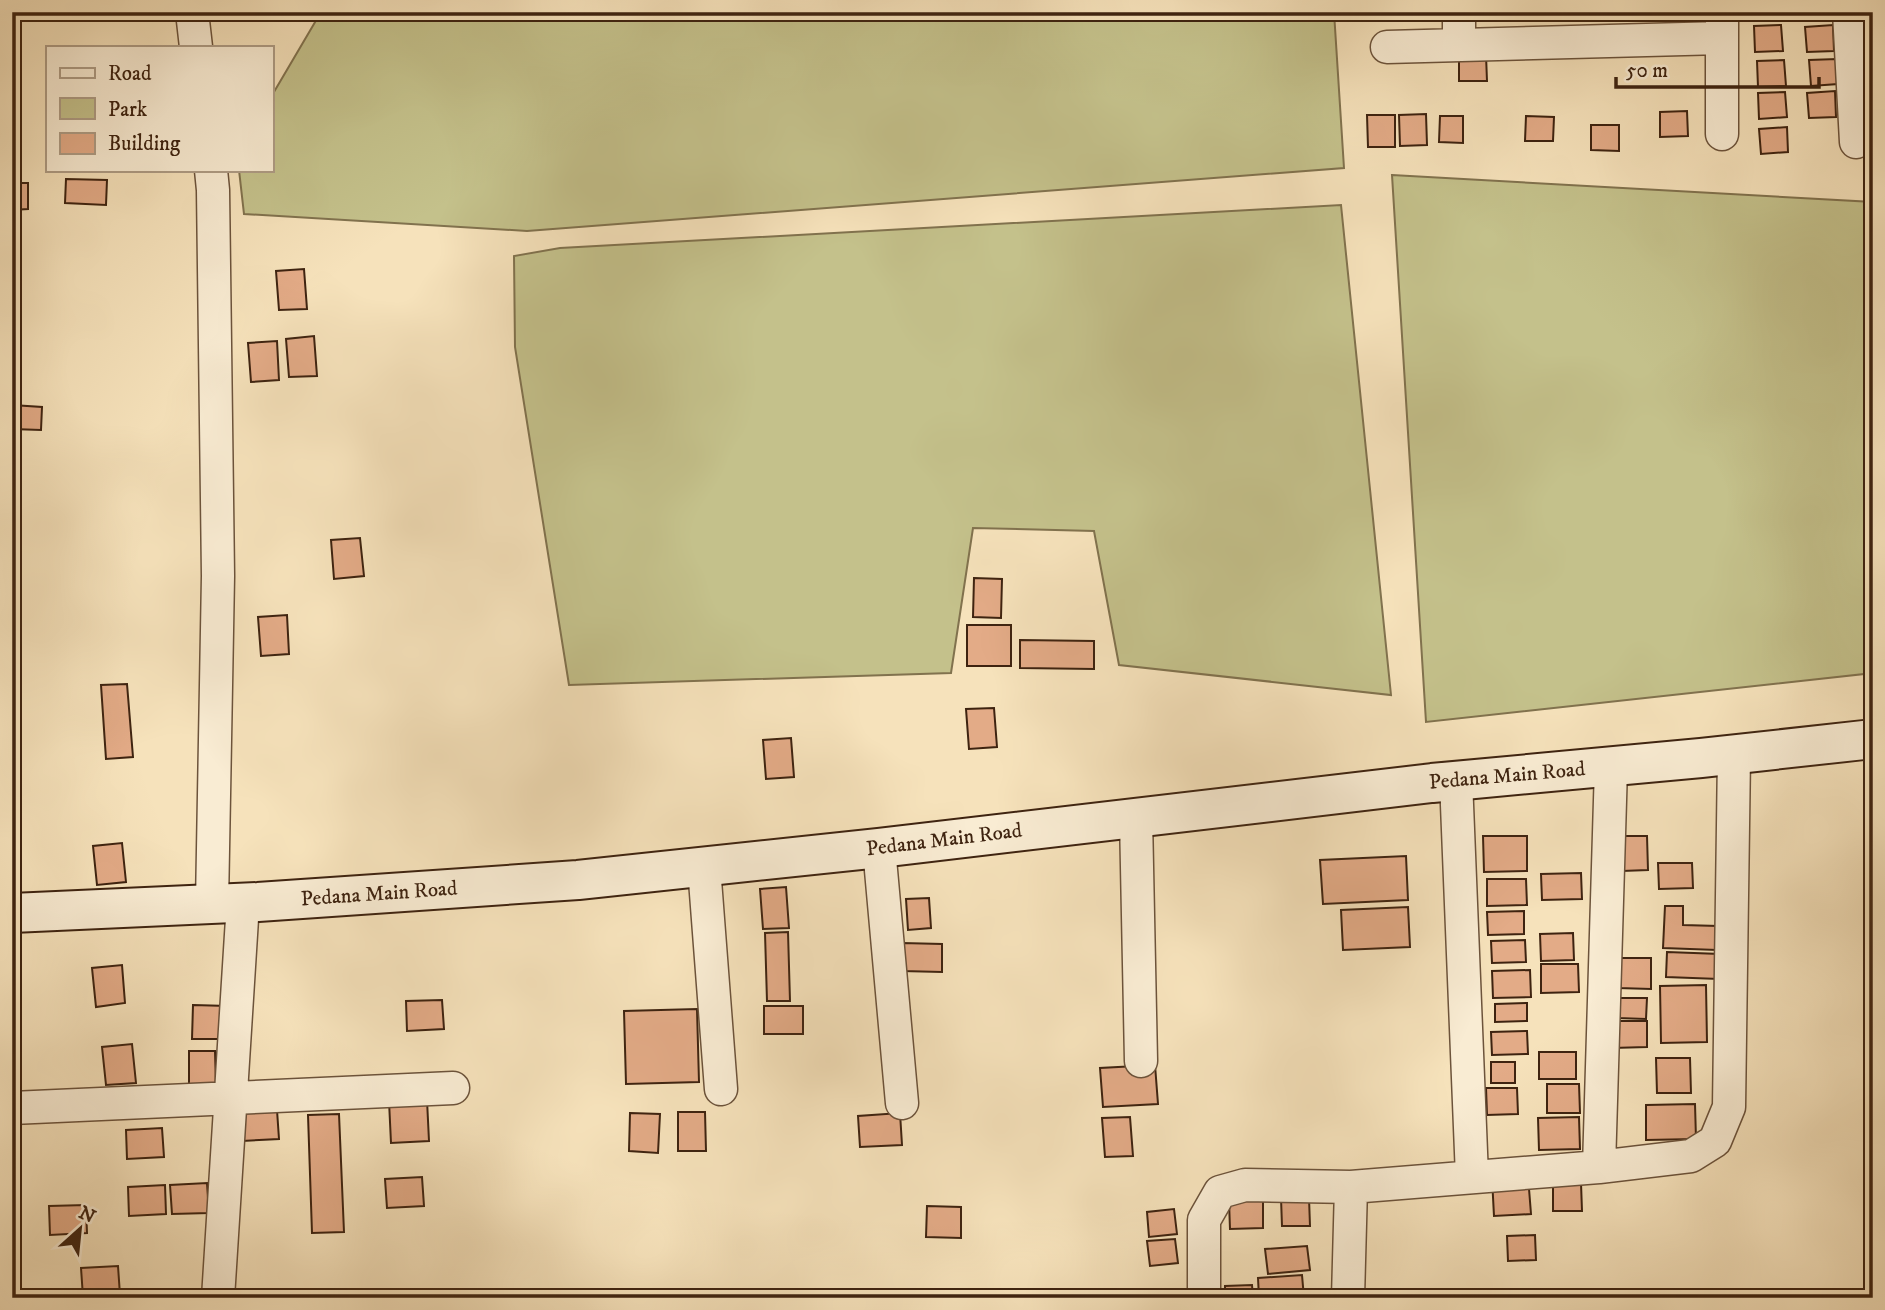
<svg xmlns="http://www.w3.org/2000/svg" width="1885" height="1310" viewBox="0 0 1885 1310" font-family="'IM FELL DW Pica',serif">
<rect width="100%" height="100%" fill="#f6e2bb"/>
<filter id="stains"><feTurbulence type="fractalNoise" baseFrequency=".00286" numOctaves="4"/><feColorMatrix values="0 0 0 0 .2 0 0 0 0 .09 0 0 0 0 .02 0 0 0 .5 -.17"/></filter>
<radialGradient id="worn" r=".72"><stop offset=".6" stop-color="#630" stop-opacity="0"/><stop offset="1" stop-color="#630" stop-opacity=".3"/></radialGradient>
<path fill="#c4c18b" stroke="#81724e" stroke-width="2" d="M321 12H1334L1344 168 527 231 244 214 239 170H271V97Z
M1392 175 1873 202V673L1426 722Z
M1341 205 1391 695 1119 665 1094 531 973 528 951 673 569 685 515 347 514 256 560 248Z"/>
<path fill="#e3ab87" stroke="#3e2310" stroke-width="2" d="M1751 12H1778L1779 17 1751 19Z
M1781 25 1783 51 1755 52 1754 26Z
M1833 25 1834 51 1807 52 1805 27Z
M1486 55 1487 81H1459V56Z
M1837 59 1838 84 1811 86 1809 60Z
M1784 60 1786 86 1758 87 1757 61Z
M1835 91 1836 117 1809 118 1807 93Z
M1785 92 1787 117 1759 119 1758 93Z
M1687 111 1688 136 1660 137V112Z
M1426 114 1427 145 1400 146 1399 115Z
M1367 115H1395V147H1368Z
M1440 116H1463V143L1439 142Z
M1526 116 1554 117 1553 141H1525Z
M1591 125H1619V151L1591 150Z
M1787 127 1788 152 1761 154 1759 129Z
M66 179 107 180 106 205 65 203Z
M12 183H28V209L12 210Z
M304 269 307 309 279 310 276 271Z
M314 336 317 376 289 377 286 339Z
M277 341 279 380 251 382 248 343Z
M12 405 42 407 41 430 12 429Z
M360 538 364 576 334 579 331 540Z
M974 578 1002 579 1001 618 973 617Z
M287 615 289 654 261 656 258 617Z
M967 625H1011V666H967Z
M1020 640 1094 641V669L1020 668Z
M127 684 133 757 106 759 101 685Z
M994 708 997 747 969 749 966 709Z
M791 738 794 777 766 779 763 740Z
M1483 836H1527V871L1484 872Z
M1620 836H1647L1648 870 1622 871Z
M122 843 126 882 97 885 93 846Z
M1406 856 1408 900 1323 904 1320 860Z
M1658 863H1692L1693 888 1659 889Z
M1581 873 1582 899 1542 900 1541 874Z
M1487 879H1526L1527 905 1487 906Z
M786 887 789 928 763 929 760 889Z
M929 898 931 928 908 930 906 899Z
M1665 906H1683V925L1718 926 1717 950 1663 948Z
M1408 907 1410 947 1343 950 1341 910Z
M1524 911V934L1488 935 1487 912Z
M788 932 790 1001H767L765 933Z
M1573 933 1574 960 1541 961 1540 934Z
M1525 940 1526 962 1492 963 1491 941Z
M902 943 942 944V972L902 971Z
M1667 952 1720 954 1719 979 1666 977Z
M1618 958H1651V989L1618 988Z
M1541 964H1578L1579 992 1541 993Z
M122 965 125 1003 96 1007 92 968Z
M1530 970 1531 997 1493 998 1492 971Z
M1706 985 1707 1042 1661 1043 1660 986Z
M1617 998H1647L1646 1019 1617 1018Z
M442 1000 444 1029 407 1031 406 1001Z
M1527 1003V1021L1495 1022V1004Z
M193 1005 228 1006V1039H192Z
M764 1006H803V1034H764Z
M697 1009 699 1082 626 1084 624 1011Z
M1611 1021H1647V1047L1612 1048Z
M1527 1031 1528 1054 1492 1055 1491 1032Z
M132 1044 136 1083 106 1085 102 1047Z
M189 1051H215L216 1084H189Z
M1539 1052H1576V1079H1539Z
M1656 1058H1690L1691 1093H1657Z
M1491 1062H1515V1083H1491Z
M1155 1065 1158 1104 1103 1107 1100 1068Z
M1547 1084H1579L1580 1113H1547Z
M1486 1088H1517L1518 1114 1487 1115Z
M427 1100 429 1141 391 1143 389 1101Z
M1695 1104 1696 1139 1646 1140V1105Z
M277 1110 279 1139 242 1141 240 1112Z
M678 1112H705L706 1151H678Z
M630 1113 660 1114 658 1153 629 1151Z
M900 1113 902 1145 860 1147 858 1116Z
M339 1114 344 1232 312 1233 308 1115Z
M1130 1117 1133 1156 1105 1157 1102 1118Z
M1579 1117 1580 1149 1539 1150 1538 1118Z
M162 1128 164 1157 127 1159 126 1130Z
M1528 1176 1531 1214 1494 1216 1492 1178Z
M422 1177 424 1206 387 1208 385 1179Z
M207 1183 209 1213 172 1214 170 1185Z
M1581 1183 1582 1211H1553V1184Z
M165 1185 166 1214 129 1216 128 1187Z
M1281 1198H1309L1310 1226H1282Z
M1229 1201H1263V1228L1230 1229Z
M86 1205 87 1233 50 1235 49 1206Z
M927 1206 961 1207V1238L926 1237Z
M1174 1209 1177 1234 1149 1237 1147 1212Z
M1535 1235 1536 1260 1508 1261 1507 1236Z
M1175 1239 1178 1263 1150 1266 1147 1241Z
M1307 1246 1310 1270 1268 1274 1265 1249Z
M118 1266 120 1295 83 1297 81 1268Z
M1302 1275 1304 1298H1259L1258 1278Z
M1252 1285 1253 1298H1225V1286Z
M1180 1289 1181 1298H1153L1152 1292Z"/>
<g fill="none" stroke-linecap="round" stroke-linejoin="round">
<g stroke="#6c533b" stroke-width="35">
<path id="street" d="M192 12 196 47
M1849 12 1856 142
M1459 44V12
M1387 47 1722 38
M1722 134V12
M211 170 213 190 218 576 212 904
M1456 780 1472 1177
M1136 818 1141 1061
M879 848 902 1103
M704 867 721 1089
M12 1108 453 1088
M1599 1167 1611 767
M218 1298 243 903
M1204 1298V1220L1220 1192 1245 1185 1351 1187 1599 1167 1691 1156 1715 1141 1729 1107 1734 755
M1348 1298 1351 1187"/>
</g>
<g stroke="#3e2310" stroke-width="42">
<path id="secondary" d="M12 913 258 902 578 880 879 848 1432 783 1701 758 1873 739"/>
</g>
<use href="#street" stroke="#f9ecd3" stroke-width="32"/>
<use href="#secondary" stroke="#f9ecd3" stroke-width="38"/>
</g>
<g text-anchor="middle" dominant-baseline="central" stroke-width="7" stroke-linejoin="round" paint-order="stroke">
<g font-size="21" fill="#3e2310" stroke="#f9ecd3">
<text transform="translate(1507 776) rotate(-5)">Pedana Main Road</text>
<text transform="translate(944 840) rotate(-7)">Pedana Main Road</text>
<text transform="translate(379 894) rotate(-4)">Pedana Main Road</text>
</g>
</g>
<rect width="1885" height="1310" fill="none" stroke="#f6e2bb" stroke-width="42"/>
<rect x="14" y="14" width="1857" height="1282" fill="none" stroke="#3e2310" stroke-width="3.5"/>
<rect x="21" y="21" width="1843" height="1268" fill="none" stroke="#3e2310" stroke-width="2"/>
<rect x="46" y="46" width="228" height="126" fill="#f9ecd3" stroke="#ae9c85" stroke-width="2"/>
<rect x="60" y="68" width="35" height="10" fill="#f9ecd3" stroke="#ae9c85" stroke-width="2"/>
<text x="108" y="80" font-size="21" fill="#3e2310">Road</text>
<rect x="60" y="98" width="35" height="21" fill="#c4c18b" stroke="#ae9c85" stroke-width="2"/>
<text x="108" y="116" font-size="21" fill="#3e2310">Park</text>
<rect x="60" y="133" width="35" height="21" fill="#e3ab87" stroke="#ae9c85" stroke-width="2"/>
<text x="108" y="150" font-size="21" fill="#3e2310">Building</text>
<g transform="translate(80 1229) rotate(27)" stroke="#f9ecd3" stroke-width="5" paint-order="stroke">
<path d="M0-5L12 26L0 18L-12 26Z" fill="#3e2310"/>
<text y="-10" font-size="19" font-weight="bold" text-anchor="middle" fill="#3e2310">N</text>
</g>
<path d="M1616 77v10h203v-10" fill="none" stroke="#3e2310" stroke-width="3.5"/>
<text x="1626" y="77" font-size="21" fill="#3e2310" stroke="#f9ecd3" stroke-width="5" paint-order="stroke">50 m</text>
<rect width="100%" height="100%" filter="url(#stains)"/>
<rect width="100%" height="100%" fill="url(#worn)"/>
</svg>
